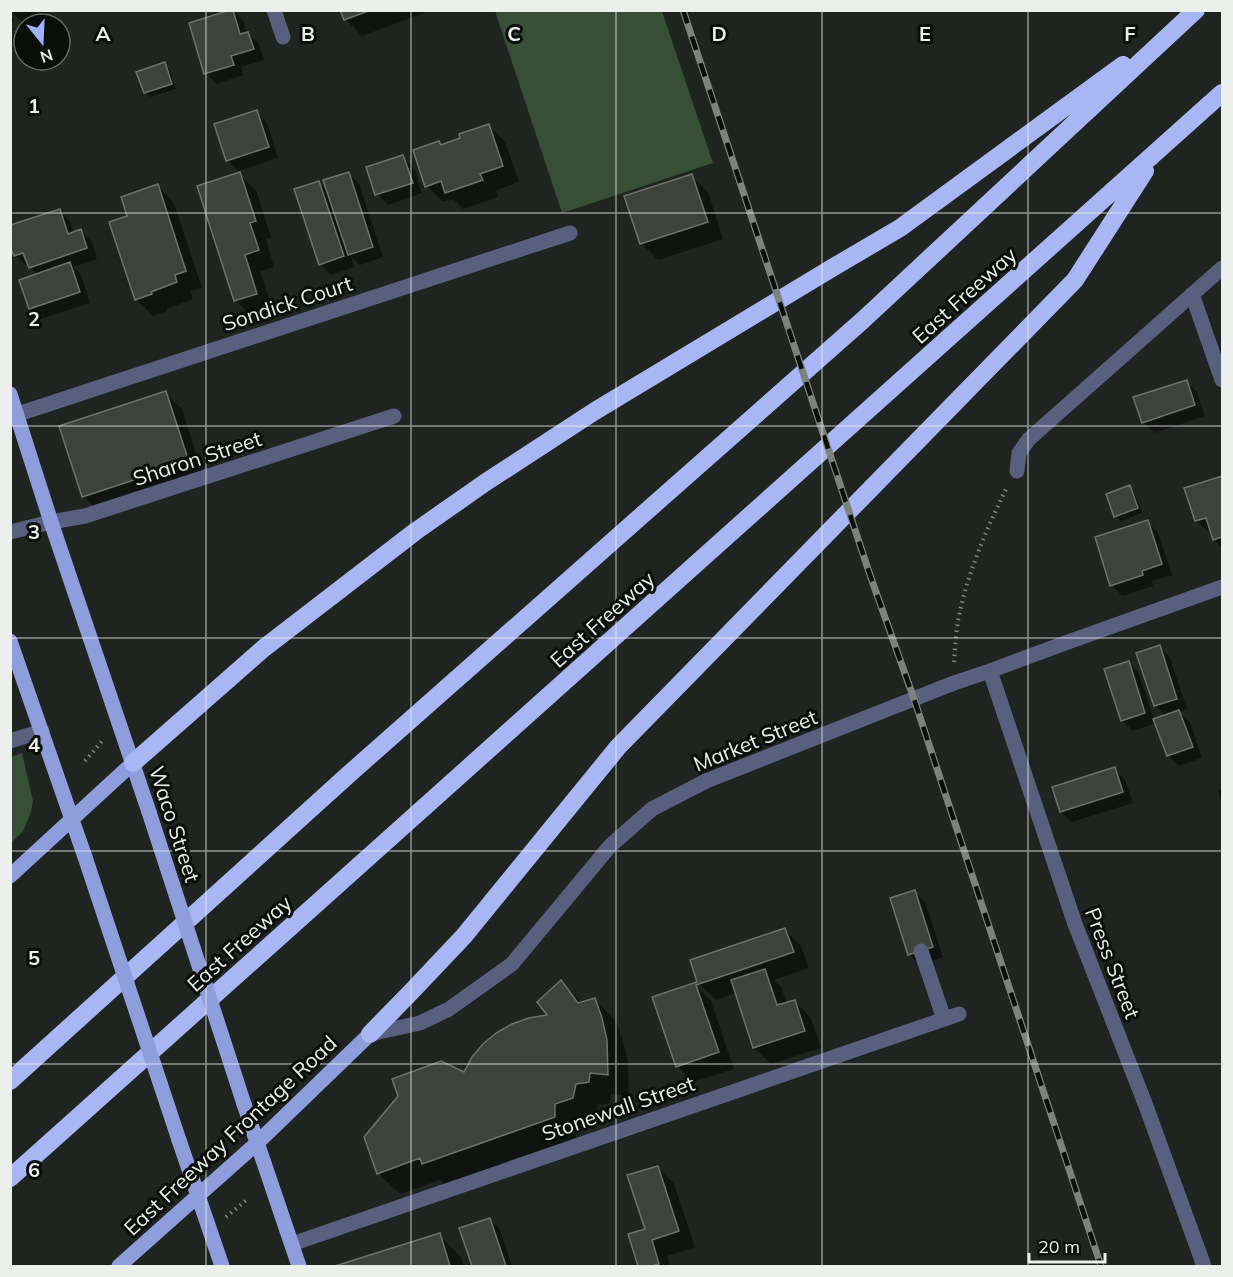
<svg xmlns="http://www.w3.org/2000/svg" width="1233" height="1277" viewBox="0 0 1233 1277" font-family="Mulish,sans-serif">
<rect width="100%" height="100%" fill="#202420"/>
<path fill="#374e37" d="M495 11H662L713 163 562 213Z
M22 753 33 801 31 812 23 831 11 843V757Z"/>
<path fill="#0007" d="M10 10H55L22 22Z
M342 10H432L362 36 345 19Z
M10 11 14 22 10 23Z
M233 11 244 22 247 34 259 44 264 60 241 67 244 75 216 84 206 73Z
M164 64 169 69 176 89 150 97 145 92Z
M257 112 267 123 278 158 238 171 227 160Z
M489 126 505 142 519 182 496 190 498 197 463 209 453 199 443 202 427 186 439 142 443 146Z
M403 157 414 168 422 193 388 205 377 194Z
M348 173 359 184 383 257 360 265 351 256 354 267 331 275 320 264 319 183 328 192Z
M239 174 256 190 271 238 266 239 274 267 260 271 273 310 252 317 236 300Z
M691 176 708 192 723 239 658 260 641 243Z
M158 186 174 203 202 288 190 291 193 299 167 309V311L153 316 136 299 129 217Z
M59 211 70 221 74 234 81 231 92 242 97 259 73 267 81 275 90 303 41 319 30 308 38 275 29 265 26 266 15 255Z
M1187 382 1197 392 1205 416 1154 433 1143 422Z
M165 393 182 409 204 478 100 512 83 496Z
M1222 477V548L1214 539 1211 530 1207 531 1196 521 1186 489Z
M1129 487 1134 492 1142 513 1121 521 1116 516Z
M1147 522 1158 532 1172 575 1152 581 1153 586 1122 596 1112 585Z
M1160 647 1170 658 1187 709 1179 712 1190 722 1202 758 1179 766 1168 755 1156 723 1133 731 1122 720 1128 662 1139 673 1154 720 1166 716 1155 705Z
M1114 769 1125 780 1133 803 1072 822 1061 812Z
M1222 788V804L1218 790Z
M914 891 925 902 943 957 920 965 909 954Z
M785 929 801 946 809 968 774 980 781 987 787 1004 794 1001 811 1018 821 1048 771 1064 754 1048 736 993 716 1000 699 984Z
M561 982 583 1003 594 999 616 1021 623 1041 628 1063 629 1096 611 1094 610 1103 598 1105 594 1120 576 1125V1138L445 1185 440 1180 400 1194 378 1173 464 1074 549 1016Z
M695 984 711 1001 734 1069 694 1082 677 1066Z
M657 1167 674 1184 695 1247 667 1256 670 1266H640L630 1235 647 1230Z
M490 1219 500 1230 512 1266H473L461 1229Z
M439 1235 461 1257 464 1266H340Z"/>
<path fill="#3e423d" stroke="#6c726c" stroke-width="1.5" d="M230 10H233L240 34 248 32 254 49 231 56 234 65 204 74 189 23Z
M340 10H371L344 20Z
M165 62 172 84 144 93 136 72Z
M257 110 269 147 226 161 214 124Z
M489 124 503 166 480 174 483 180 445 193 441 181 425 187 413 150 439 141 441 145 460 138 459 134Z
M403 155 413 183 375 195 366 167Z
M240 172 256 221 250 223 259 250 245 255 257 294 234 301 197 186Z
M349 172 373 247 348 255 323 180Z
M692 174 708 222 640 244 624 196Z
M319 181 344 256 319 265 294 189Z
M158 184 186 271 175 275 177 282 151 292 152 294 135 300 109 222 127 216 121 197Z
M60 209 68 234 81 229 87 248 29 268 23 253 14 256 10 247V225Z
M70 262 80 292 29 309 19 280Z
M1187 380 1195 405 1142 423 1133 397Z
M166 391 189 462 82 497 59 426Z
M1222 476V537L1213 540 1206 518 1195 521 1184 488Z
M1130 485 1138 508 1114 517 1106 494Z
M1148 520 1162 564 1142 571 1143 575 1110 586 1095 537Z
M1160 645 1177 699 1154 706 1136 653Z
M1129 661 1145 713 1121 721 1104 669Z
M1179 710 1193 747 1167 756 1153 719Z
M1115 767 1123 792 1060 812 1052 787Z
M915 890 933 947 908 955 890 898Z
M785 928 794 952 696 985 719 1052 676 1067 652 997 697 982 690 960Z
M765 969 777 1005 795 1000 805 1031 753 1048 731 980Z
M561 980 578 1003 595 998 602 1018 607 1040 608 1075 590 1073 589 1082 576 1084 573 1098 555 1104V1117L422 1164 420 1158 377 1174 364 1137 398 1096 392 1079 441 1061 464 1072 472 1057 483 1044 496 1033 512 1024 529 1018 547 1015 537 1002Z
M658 1166 679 1231 652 1240 659 1264 652 1266H638L628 1234 645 1229 627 1175Z
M490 1218 506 1266H472L459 1228Z
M440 1233 450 1266H335Z"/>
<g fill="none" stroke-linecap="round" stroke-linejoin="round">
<path stroke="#828682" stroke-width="4" stroke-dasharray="1.5 4.5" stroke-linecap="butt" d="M954 662C955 649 956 634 958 621 967 574 986 530 1007 487
M85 761 103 740
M226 1217 249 1198"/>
<path stroke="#59607f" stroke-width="15" d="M274 10 283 37
M1192 294 1222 380
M18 414 570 233
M1017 471 1019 453 1029 439 1222 268
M10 532 51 522 85 516 394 416
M990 671 1075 924 1146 1106 1204 1266
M10 741 42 731
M921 951 944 1019
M370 1034 420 1023 449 1009 512 964 610 846 652 809 706 781 954 683 990 671 1068 642 1222 587
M292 1244 959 1014"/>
<path stroke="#8e9ddc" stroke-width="15" d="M10 394 51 522 149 812
M10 641 85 857
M10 876 133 763
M244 1104 299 1266
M179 1140 222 1266
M119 1266 257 1143 370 1034"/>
<path stroke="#a8b6f3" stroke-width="18" d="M133 763 264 648 416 531 486 482 595 411 832 268 900 228 1123 65
M370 1034 411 992 464 936 618 747 1075 280 1145 171
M10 1081 348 775 863 320 1196 10
M10 1178 1222 93"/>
<g stroke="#7e827e" stroke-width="7">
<path id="rail" d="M683 10 870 575 914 699 1101 1266"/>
</g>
<use href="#rail" stroke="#0b0d0b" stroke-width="4.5" stroke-dasharray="14" stroke-linecap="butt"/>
<path stroke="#8e9ddc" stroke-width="15" d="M149 812 244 1104
M85 857 179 1140"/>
</g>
<path fill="none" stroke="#ecefec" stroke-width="1.5" stroke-opacity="0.55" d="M206 10V1266M411 10V1266M616 10V1266M822 10V1266M1028 10V1266M10 213H1222M10 426H1222M10 638H1222M10 851H1222M10 1064H1222"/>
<g text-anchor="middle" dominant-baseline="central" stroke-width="6" stroke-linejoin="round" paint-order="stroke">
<g font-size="21" fill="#ecefec" stroke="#0b0d0b">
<text transform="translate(964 295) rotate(-42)">East Freeway</text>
<text transform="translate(287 303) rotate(-18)">Sondick Court</text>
<text transform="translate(197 458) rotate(-18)">Sharon Street</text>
<text transform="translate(602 619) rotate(-42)">East Freeway</text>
<text transform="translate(755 740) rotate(-22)">Market Street</text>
<text transform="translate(175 824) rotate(72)">Waco Street</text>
<text transform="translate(239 943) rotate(-42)">East Freeway</text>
<text transform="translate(1113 963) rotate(69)">Press Street</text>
<text transform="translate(618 1108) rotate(-19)">Stonewall Street</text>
<text transform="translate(230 1135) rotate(-43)">East Freeway Frontage Road</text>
</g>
</g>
<g font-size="20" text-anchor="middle" font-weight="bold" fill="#ecefec" stroke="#0b0d0b" stroke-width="6" stroke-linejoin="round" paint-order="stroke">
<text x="103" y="41">A</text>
<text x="308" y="41">B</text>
<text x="514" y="41">C</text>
<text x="719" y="41">D</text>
<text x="925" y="41">E</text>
<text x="1130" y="41">F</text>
<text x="34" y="113">1</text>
<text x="34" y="326">2</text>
<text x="34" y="539">3</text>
<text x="34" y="752">4</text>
<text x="34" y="965">5</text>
<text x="34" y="1177">6</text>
</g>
<rect width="1233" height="1277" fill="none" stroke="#ecefec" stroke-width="24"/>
<g transform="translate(42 42) rotate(162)"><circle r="28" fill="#0b0d0b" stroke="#656765" stroke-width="1.5"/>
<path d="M0-4.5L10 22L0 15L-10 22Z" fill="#a1b2fd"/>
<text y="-9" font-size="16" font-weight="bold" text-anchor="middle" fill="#ecefec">N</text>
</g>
<path d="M1029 1253v9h76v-9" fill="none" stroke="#ecefec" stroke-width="3"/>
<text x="1038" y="1253" font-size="18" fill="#ecefec" stroke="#0b0d0b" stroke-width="4.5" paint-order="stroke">20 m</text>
</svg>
